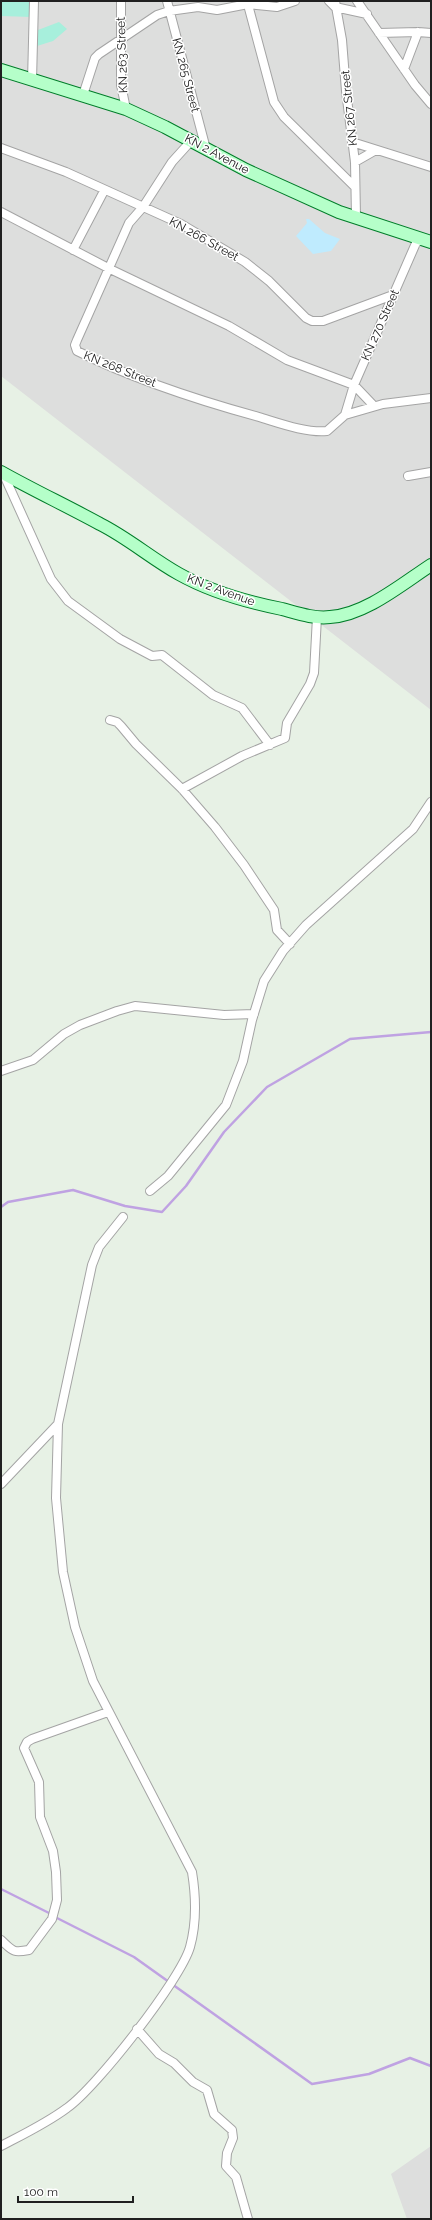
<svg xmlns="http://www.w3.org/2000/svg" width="432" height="2220" viewBox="0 0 432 2220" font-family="Raleway,sans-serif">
<rect width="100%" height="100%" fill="#e7f1e5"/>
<path fill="#dddedd" d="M1 1H431V710L1 376Z
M431 2146V2219H407L391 2174Z"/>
<path fill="#a7efdc" d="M1 1H31L32 17 1 16Z
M59 22 67 29 53 41 37 46 38 30Z"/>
<path fill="#bfebfe" d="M306 219H309L325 233 340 239 331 251 313 254 296 236 307 223Z"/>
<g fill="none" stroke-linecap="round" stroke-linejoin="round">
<path stroke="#bfa2e2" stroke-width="2.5" d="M1 1207 8 1202 73 1190 125 1206 162 1212 186 1186 224 1132 267 1087 350 1039 431 1032
M1 1889 51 1914
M55 1917 134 1957 312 2084 369 2074 410 2058 431 2066"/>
<g stroke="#a4a4a4" stroke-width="10">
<path id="street" d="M121 1V85L126 109
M167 1 206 149
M247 1 274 102 284 117 355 187
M329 1 335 7 367 14
M335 1 342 40 346 91 355 162 356 217
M357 1 415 85 431 104
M379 33 418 32 431 33
M404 69 418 32
M32 81 34 1
M83 95 95 58 99 54 157 15 169 11 198 7 217 10 248 4 277 7 295 1
M191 141 172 162 143 207 129 223 77 340 75 345 77 351C135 380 197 400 259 417 279 423 306 433 327 431L345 415 354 385 416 243 423 239
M352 142 431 167
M1 148 66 172 181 224 245 262 269 281 306 318 312 321H323L393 295
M355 162 376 150
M1 212 110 269 229 326 287 360 354 385 374 406
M73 250 104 191
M345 415 383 404 431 398
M3 473 51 579 68 601 120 639 152 656 162 655 213 695 242 708 270 745
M408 476 431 472
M110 720 117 722 121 726 136 744 182 789 215 827 244 865 274 910 277 930 290 944
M182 789 242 756 285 738 287 723 310 684 314 673 317 617
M1 1071 33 1060 64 1034 80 1025 117 1011 135 1006 224 1015 254 1014
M150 1191 168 1176 226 1105 243 1061 252 1020 264 981 283 951 306 925 413 829 431 802
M1 1484 58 1424 92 1265 99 1247 123 1217
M1 1940C13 1951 12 1953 29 1950L52 1919 57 1900 56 1872 53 1851 40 1817 39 1782 24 1748 27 1742 32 1739 108 1712
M137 2029 159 2054 174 2063 193 2082 207 2090 214 2114 232 2130 233 2138 227 2153 226 2166 236 2177 248 2219
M1 2146C24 2134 47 2123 67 2108 96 2088 181 1979 190 1947 197 1922 196 1897 192 1872L93 1681 75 1627 63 1572 56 1498 58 1424"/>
</g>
<g stroke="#007d29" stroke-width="14">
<path id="secondary" d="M1 70 126 109 165 127 246 170 339 212 431 242
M1 472C33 490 67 506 100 524 128 538 152 559 179 574 211 592 247 602 282 609 297 613 314 619 330 617 365 615 402 584 431 565"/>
</g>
<use href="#street" stroke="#fff" stroke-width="8"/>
<use href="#secondary" stroke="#b5ffc9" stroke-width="12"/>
</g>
<g text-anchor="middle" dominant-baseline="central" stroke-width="3" stroke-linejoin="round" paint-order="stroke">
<g font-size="12" fill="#202020" stroke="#fff">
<text transform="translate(122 55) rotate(-92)">KN 263 Street</text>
<text transform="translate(186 75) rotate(75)">KN 265 Street</text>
<text transform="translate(349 108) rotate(-96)">KN 267 Street</text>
<text transform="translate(217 154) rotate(28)">KN 2 Avenue</text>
<text transform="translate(204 239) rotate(29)">KN 266 Street</text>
<text transform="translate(380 325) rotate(-66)">KN 270 Street</text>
<text transform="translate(120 369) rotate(22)">KN 268 Street</text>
<text transform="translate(221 590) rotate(20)">KN 2 Avenue</text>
</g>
</g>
<rect width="432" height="2220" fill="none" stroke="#202020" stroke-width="4"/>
<path d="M18 2196v6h115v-6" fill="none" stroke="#202020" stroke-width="2"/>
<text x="24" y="2196" font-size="12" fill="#202020" stroke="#ffffff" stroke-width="3" paint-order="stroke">100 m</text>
</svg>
